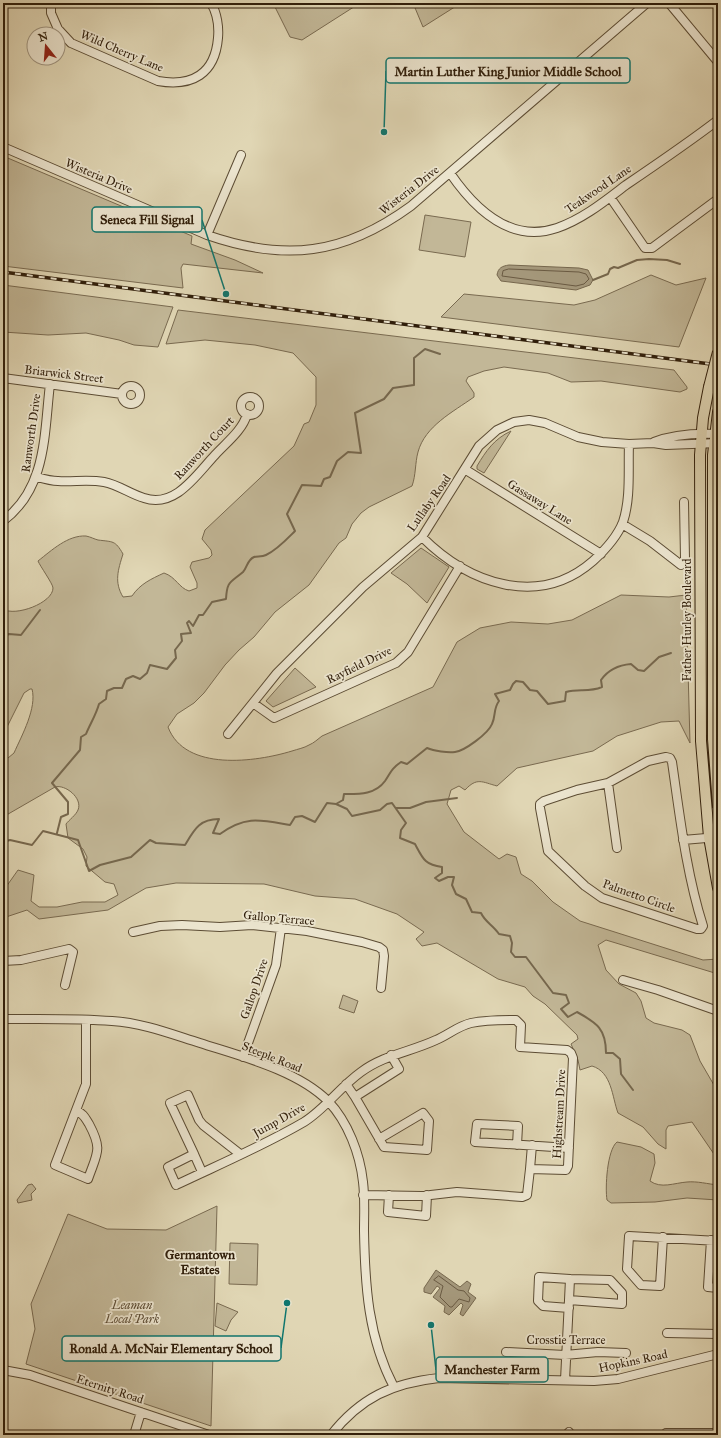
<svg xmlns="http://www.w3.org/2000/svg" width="721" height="1438" viewBox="0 0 721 1438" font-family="'IM FELL Great Primer',serif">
<rect width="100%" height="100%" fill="#e0d6b4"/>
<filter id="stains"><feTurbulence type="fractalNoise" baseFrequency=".005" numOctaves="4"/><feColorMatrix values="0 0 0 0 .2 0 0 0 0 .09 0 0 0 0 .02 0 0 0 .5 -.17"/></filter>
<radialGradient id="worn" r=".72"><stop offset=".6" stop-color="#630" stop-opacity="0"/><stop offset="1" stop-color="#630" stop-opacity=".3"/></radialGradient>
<path fill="#c2b797" stroke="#796a50" d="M273 3H360L302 40 290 37Z
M413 3H461L423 27Z
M3 156 192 236 191 244 235 260 263 273 183 264 181 268 183 288 3 266Z
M425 215 471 222 465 257 419 250Z
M651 275 676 285 706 278 679 347 441 317 464 294 574 305 595 300Z
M3 285 173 307 158 347 134 345 119 340 86 333 48 335 3 332Z
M178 310 674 370 687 387V389L680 392 601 381 571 382 548 373 504 367 484 371 468 377 466 381 474 393V397C453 412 425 426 418 452 415 463 416 475 412 486L369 507 361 513 352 524 346 538 339 543 309 585 275 612 254 637 239 650 225 665 204 693 194 703 177 714 168 727C185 772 256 762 292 751 298 749 304 748 309 745 314 743 318 739 322 736L433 687 457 642 480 628 511 622 548 624 572 620 621 595 669 597 686 595 690 743 679 721 661 722 617 736 593 751 517 768 497 786C482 782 477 777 465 790L459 786 451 790 447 804 464 832 499 859 507 854 516 857 521 874 532 881 553 902 580 921 703 960 718 959V974L606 940 598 945 606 970 619 984 636 993 641 1001 646 1018 654 1023 682 1030 690 1035 700 1061 718 1092V1160L692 1122 668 1126 666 1130V1149L658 1144 643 1127 618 1113C612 1097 612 1072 592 1066L580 1070 578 1060 571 1044 578 1039 577 1035 545 1004 533 996 525 987 498 979 437 943 422 946 416 939 424 932 397 914 355 899 315 896 264 884 176 883 146 888 108 910 39 919 27 910 3 918V889L6 887 18 870 34 875 31 901 39 907H57L82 902H105L118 895 114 884 105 882 86 866 87 857 83 849 68 838 66 824C69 820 76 815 78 810 83 798 65 784 55 787L3 817V759L8 758 14 753C22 735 37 708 32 689H30L24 693 3 735V609C15 617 53 603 53 588 53 584 40 566 38 561 52 550 68 535 86 536 91 537 94 539 98 540 113 542 115 540 123 554 118 570 114 582 123 597L132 596C140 584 151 579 164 573 176 577 179 588 189 591L197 588V583L190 567 192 562 209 558 212 555 211 550 202 539 205 530 294 446 304 424 309 422 316 405V377L293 353 255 345 205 340 166 344Z
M511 431 484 473 477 469V466C486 451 494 439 511 431Z
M421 548 449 567 427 603 407 584 391 573Z
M295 668 316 687 273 707 266 701Z
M343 995 358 1001 354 1013 339 1008Z
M617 1142 641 1147 654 1154 655 1163 650 1181C661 1189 674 1183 687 1182 697 1181 708 1184 718 1185V1200L687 1198 655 1202 611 1203 607 1200C605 1188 607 1150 617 1142Z
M32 1184 36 1189 31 1194 32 1200 18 1203 17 1200 28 1185Z
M217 1206 211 1426 26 1364 35 1329 31 1304 68 1214 107 1229 166 1230Z
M230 1243 258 1244 257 1285 229 1284Z
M217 1303 238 1312 231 1320 226 1331 215 1326Z"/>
<path fill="#a4977a" stroke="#76674d" d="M509 265 579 268 588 270 593 280 590 285 576 290 501 281 497 275C498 268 502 266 509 265Z
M436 1270 460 1287 467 1281 471 1284 468 1292 476 1298 463 1316 460 1314 463 1305 461 1303 449 1315 444 1312 445 1306 433 1297 440 1288 437 1286 431 1294 424 1292V1288Z"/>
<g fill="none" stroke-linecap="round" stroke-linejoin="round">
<path stroke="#6a5a42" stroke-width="1" d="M509 269 579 272 586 274 589 279 584 284 576 286 502 276 503 271Z
M439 1276 458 1290 464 1291 470 1298 469 1302 459 1299 452 1307H450L440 1297 443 1286 434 1280Z"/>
<path stroke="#76674d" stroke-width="2" d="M593 280 608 274 610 269 614 267 618 268 637 260 649 259 667 260 680 264
M3 637 9 634 21 635 40 610
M336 804 347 809 352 816 380 810 387 804 392 803 406 823 401 830 400 838 415 844C423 859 425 865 442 867V873L435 878 439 881 448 877H454L452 885 456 894 466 899 472 912 481 913C485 922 493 925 499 934L510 936 512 943 511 952 515 957H526L553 993 566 995 569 1003 561 1009 568 1017 577 1012C597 1023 606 1029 606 1053H613L620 1059 621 1074 633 1090
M396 808H410L426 802 457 798
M57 833 61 817 68 814V802L52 783 80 750 81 737 86 734C90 724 96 715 99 704L106 699 107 691 114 688H122L126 679 133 676 140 679 147 673 150 665 167 669 176 658 175 650 182 641 181 634 191 633 187 623 189 621 193 626 199 615H203L212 602 226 599C227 581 230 583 243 572 247 568 247 560 254 557 257 556 262 557 266 555 277 550 286 540 295 531L287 514 302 485 321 486 324 479 330 477 337 461 348 452 361 453 355 413 384 399 393 388 414 385V358L425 349 440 354
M3 842 10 840 32 845 43 831 78 840 89 871 100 865 131 857 150 840 156 843 185 845C194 830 199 819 219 819L213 833 220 834C246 815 261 820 290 825L295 817 302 816 315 822 327 803 336 804 343 800 344 794C358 794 375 795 385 781 391 772 391 769 401 762L407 764 427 748C434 751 448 753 455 752 464 751 488 734 492 724 496 716 493 709 499 701L495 694 510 690 513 684 516 681 523 682 530 690 537 691 548 704 565 701 566 692C579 688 588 693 602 687L601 680C608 670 619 665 631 664L638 670 644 671 659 657 671 653"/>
<g stroke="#5c4c34" stroke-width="10">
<path id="minor" d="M51 3V13L58 29 71 43 158 81C192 87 215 74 218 38 219 27 217 13 211 3
M669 3 718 62
M3 147 207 235C285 262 344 255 411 206L647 3
M450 173C474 208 510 244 557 228 583 219 605 201 626 185 657 164 688 143 718 120
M610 197 645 248H652L718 199
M207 235 241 155
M3 378 122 394
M122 395a9 9 0 1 1 18 0a9 9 0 1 1-18 0Z
M241 406a9 9 0 1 1 18 0a9 9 0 1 1-18 0Z
M654 442C674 434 697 433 718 434
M466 470 601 554
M37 477C44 479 51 481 58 481 74 482 88 479 104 482 119 485 130 494 144 498 175 509 197 474 215 455 226 443 243 430 247 414
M3 521C47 488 44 434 50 384
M622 524 650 541 681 565 685 559 684 502
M422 537C468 583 538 609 593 561 604 551 617 537 623 522 631 498 628 469 629 444
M253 703 274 718 396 663 408 652 460 566
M228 734 277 673 363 587 422 537 479 446 497 430 514 422 529 420 545 423 578 437 602 442 629 444 653 443 666 445 718 443
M666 757 670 758 672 762C680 817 686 872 703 926L701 929H697L602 898 585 886 548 851 540 808V804L544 801 577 790 608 783 648 761Z
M608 783 617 848
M683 840 718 837
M133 932 160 926 182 925 220 927 252 925 307 931 362 942 379 947 383 950 384 956 381 988
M3 961 21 960 69 949 73 952 65 985
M623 980 658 990 718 1011
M3 1019C39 1019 76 1018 112 1021 143 1023 171 1034 200 1043 240 1056 297 1070 328 1101 348 1122 360 1154 363 1182 365 1198 364 1215 364 1231 365 1285 368 1338 394 1387
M243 1057 276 965 281 928
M346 1084 355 1097 399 1069 391 1055
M355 1097 384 1147 427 1150 429 1121 423 1113 379 1139
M77 1111C84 1114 85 1118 89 1124 103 1150 97 1153 88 1179L55 1165 86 1084V1020
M517 1145 518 1126 477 1124 475 1142 569 1148
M194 1154 202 1172
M240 1154 203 1125 199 1120 188 1095 170 1103 194 1154 168 1167 176 1185C218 1165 263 1146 304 1122 325 1109 340 1087 361 1072 384 1055 410 1052 436 1040 448 1035 458 1026 471 1023 485 1020 501 1020 516 1020L521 1025 520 1047 567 1050 571 1053 573 1058 568 1166 566 1170 530 1169 527 1195 522 1197 457 1192 422 1196 363 1195
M530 1169 532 1145
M389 1195 388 1212 426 1216 427 1195
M663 1237 660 1286 641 1285 627 1269 629 1236 718 1241
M711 1240 708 1287 718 1288
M569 1308 543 1306 538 1301 539 1277 570 1279
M667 1333 718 1334
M506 1352 565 1355 598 1352 626 1353
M3 1370 30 1375 209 1435
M565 1380 569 1300 622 1304V1293L610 1280 570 1279 569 1300
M134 1435 141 1412
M331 1435C360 1398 392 1383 439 1378L594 1381 618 1379 718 1354
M566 1435 569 1432 571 1435
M666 1435V1433H718"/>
</g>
<g stroke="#301e0a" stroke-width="12">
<path id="major" d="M709 387 703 418 700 455 701 741 709 837 718 888
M718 412 713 455V739L718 805"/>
</g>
<use href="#minor" stroke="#ebe4ce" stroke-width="8"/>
<use href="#major" stroke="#e0d6b4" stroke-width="10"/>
<g stroke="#301e0a" stroke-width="3.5">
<path id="rail" d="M3 272 718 365"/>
</g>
<use href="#rail" stroke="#ebe4ce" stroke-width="2" stroke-dasharray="6" stroke-linecap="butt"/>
<g stroke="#301e0a" stroke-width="12" stroke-linecap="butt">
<path id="major-bridge" d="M709 387 718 352"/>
</g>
<use href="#major-bridge" stroke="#e0d6b4" stroke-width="10"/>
</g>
<g text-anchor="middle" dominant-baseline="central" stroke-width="3.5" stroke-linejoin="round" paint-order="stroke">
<g font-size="12" fill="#301e0a" stroke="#ebe4ce">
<text transform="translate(122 51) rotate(23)">Wild Cherry Lane</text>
<text transform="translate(99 176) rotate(23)">Wisteria Drive</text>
<text transform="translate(598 189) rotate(-34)">Teakwood Lane</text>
<text transform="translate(409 190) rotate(-38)">Wisteria Drive</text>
<text transform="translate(64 374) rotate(7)">Briarwick Street</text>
<text transform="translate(31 433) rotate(-82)">Ranworth Drive</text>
<text transform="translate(204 448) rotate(-47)">Ranworth Court</text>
<text transform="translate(540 502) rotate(32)">Gassaway Lane</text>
<text transform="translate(429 503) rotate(-55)">Lullaby Road</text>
<text transform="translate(687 620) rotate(-90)">Father Hurley Boulevard</text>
<text transform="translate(359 665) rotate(-26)">Rayfield Drive</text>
<text transform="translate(639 896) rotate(20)">Palmetto Circle</text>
<text transform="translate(279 918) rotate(5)">Gallop Terrace</text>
<text transform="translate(254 989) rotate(-71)">Gallop Drive</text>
<text transform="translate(272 1057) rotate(22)">Steeple Road</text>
<text transform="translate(559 1114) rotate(-87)">Highstream Drive</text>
<text transform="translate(279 1120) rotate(-29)">Jump Drive</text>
<text x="566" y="1340">Crosstie Terrace</text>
<text transform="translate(633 1361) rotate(-12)">Hopkins Road</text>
<text transform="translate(110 1389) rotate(18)">Eternity Road</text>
</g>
<g font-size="12" font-style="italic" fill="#5c4c34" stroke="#ebe4ce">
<text x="132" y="1305">Leaman<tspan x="132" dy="14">Local Park</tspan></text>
</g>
<g font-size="13" font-weight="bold" fill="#301e0a" stroke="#ebe4ce">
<text x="200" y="1255">Germantown<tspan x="200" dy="15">Estates</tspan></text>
</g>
</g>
<path fill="none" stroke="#0f766e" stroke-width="1.5" d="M384 132L386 71M226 294L202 220M287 1303L281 1348M431 1325L436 1370"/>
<g fill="#0f766e" stroke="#ebe4ce" stroke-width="1.5">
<circle cx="384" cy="132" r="4"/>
<circle cx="226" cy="294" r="4"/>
<circle cx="287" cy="1303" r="4"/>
<circle cx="431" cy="1325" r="4"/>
</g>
<g fill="#ebe4ce" stroke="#0f766e" stroke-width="1.5">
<rect x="386" y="58" width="244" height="25" rx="4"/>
<rect x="92" y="207" width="110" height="25" rx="4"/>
<rect x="62" y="1336" width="219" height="25" rx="4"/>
<rect x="436" y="1357" width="112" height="25" rx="4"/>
</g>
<g font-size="13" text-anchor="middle" font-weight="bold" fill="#301e0a">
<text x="508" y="76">Martin Luther King Junior Middle School</text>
<text x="147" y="224">Seneca Fill Signal</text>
<text x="171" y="1353">Ronald A. McNair Elementary School</text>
<text x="492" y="1374">Manchester Farm</text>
</g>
<rect width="721" height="1438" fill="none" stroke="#e0d6b4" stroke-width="16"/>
<rect x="4" y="4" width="713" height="1430" fill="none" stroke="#301e0a" stroke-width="2"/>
<rect x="8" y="8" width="705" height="1422" fill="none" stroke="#301e0a"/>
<g transform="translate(46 46) rotate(343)"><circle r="19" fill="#ebe4ce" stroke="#a09580"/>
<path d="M0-3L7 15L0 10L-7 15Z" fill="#8f2418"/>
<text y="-6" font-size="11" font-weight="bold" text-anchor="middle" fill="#301e0a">N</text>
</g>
<rect width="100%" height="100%" filter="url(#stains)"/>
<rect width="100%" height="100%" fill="url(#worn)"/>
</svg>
